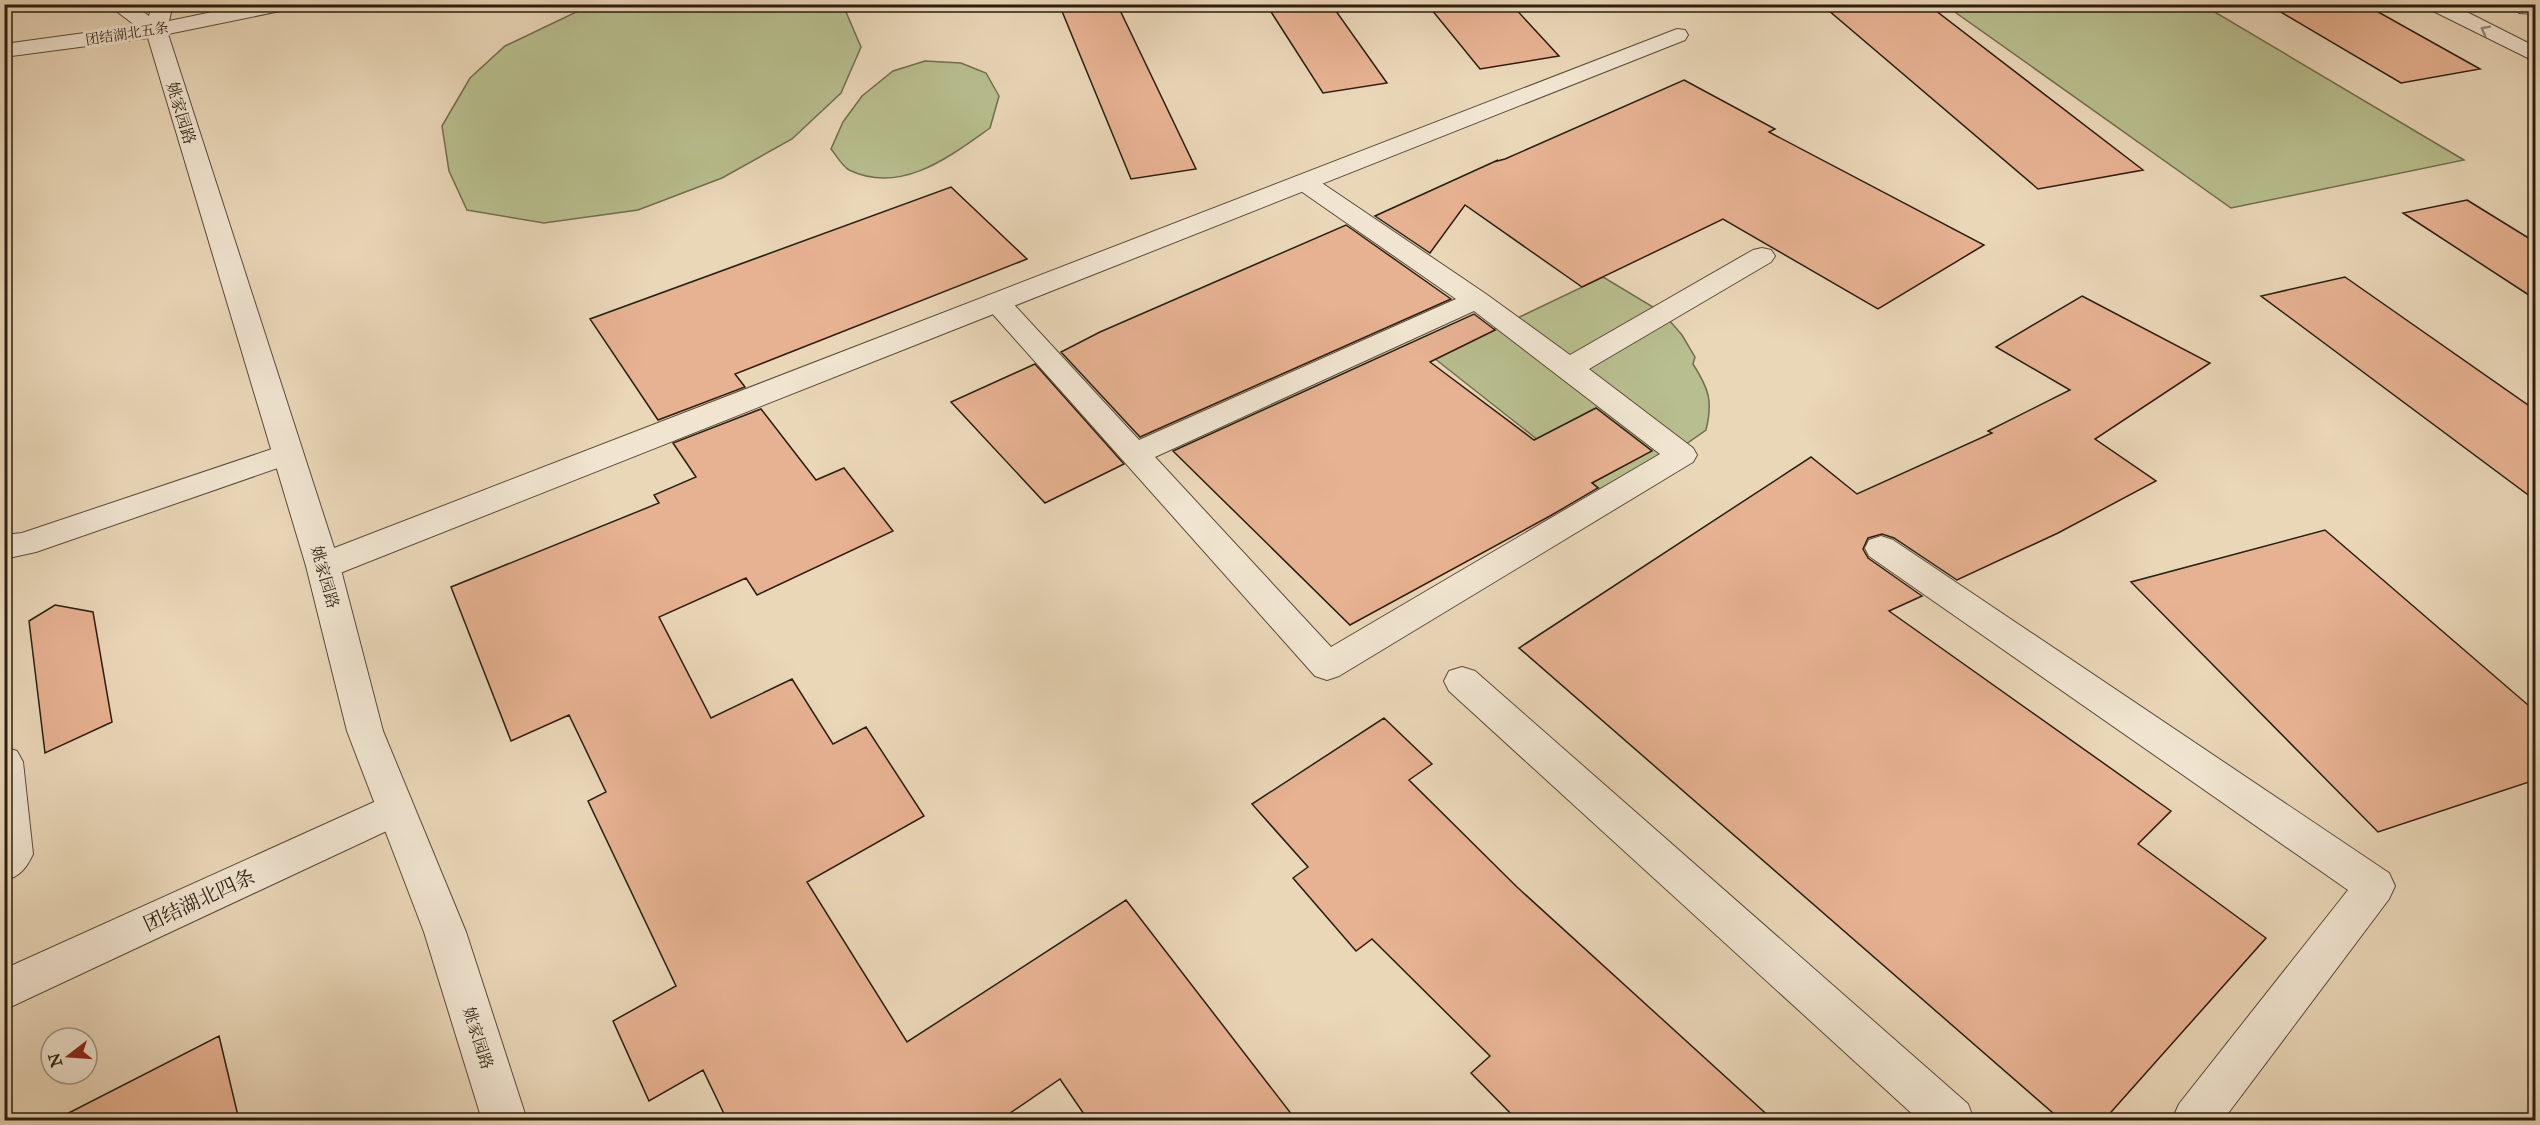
<svg xmlns="http://www.w3.org/2000/svg" width="2540" height="1125" viewBox="0 0 2540 1125" font-family="'IM FELL Great Primer','Noto Serif SC',serif">
<rect width="100%" height="100%" fill="#ead7b8"/>
<filter id="stains"><feTurbulence type="fractalNoise" baseFrequency=".00333" numOctaves="4"/><feColorMatrix values="0 0 0 0 .2 0 0 0 0 .09 0 0 0 0 .02 0 0 0 .5 -.17"/></filter>
<radialGradient id="worn" r=".72"><stop offset=".6" stop-color="#630" stop-opacity="0"/><stop offset="1" stop-color="#630" stop-opacity=".3"/></radialGradient>
<path fill="#b8be8e" stroke="#716e4e" stroke-width="1.5" d="M593 4 835 5 846 12 861 47 841 93 792 139 722 178 638 210 544 223 467 210 449 171 442 126 470 78 505 46Z
M1945 5H2203L2464 160 2231 208Z
M925 61 961 63 986 73 999 96 990 128C949 157 901 195 849 170 842 166 836 155 831 149L843 122 862 96 893 71Z
M1603 277 1663 313 1682 335 1695 357 1693 364C1709 389 1713 401 1706 430L1612 496 1600 489 1434 358Z"/>
<path fill="#e7b292" stroke="#2a1e0f" stroke-width="1.5" d="M1059 4H1117L1196 169 1131 179Z
M1266 4H1331L1387 83 1323 93Z
M1427 4H1511L1559 56 1480 69Z
M1821 4H1927L2143 170 2038 189Z
M2267 4H2364L2480 69 2401 83Z
M1684 80 1775 129 1769 132 1984 245 1878 309 1723 219 1582 287 1465 205 1430 253 1375 216 1498 160 1497 161 1505 159Z
M951 187 1027 259 735 374 745 387 658 420 590 319Z
M2467 200 2535 242V299L2403 213Z
M1346 225 1451 299 1140 437 1061 352 1100 332Z
M2345 277 2535 410V500L2261 296Z
M2082 296 2210 363 2095 439 2156 481 2058 533 1957 580 1894 538 1882 534 1868 538 1863 549 1868 558 1922 596 1889 611 2171 811 2138 844 2266 938 2104 1120H2061L1519 648 1811 457 1857 494 1992 433 1988 431 2070 390 1996 347Z
M1474 314 1495 330 1430 362 1534 440 1596 408 1652 451 1592 483 1598 488 1550 516 1350 625 1173 451Z
M1035 364 1124 464 1045 503 951 402Z
M761 409 816 480 844 468 893 531 757 595 746 578 659 617 711 718 792 679 833 744 866 727 924 816 807 882 907 1042 1126 900 1296 1120H1088L1060 1079 1000 1120H727L703 1070 649 1101 613 1021 676 986 588 801 606 792 569 715 511 741 451 587 659 503 654 495 696 477 673 443Z
M2325 530 2535 711V780L2378 832 2131 582Z
M55 605 93 612 112 722 45 753 29 621Z
M1384 718 1432 764 1409 780 1517 887 1773 1120H1517L1471 1073 1490 1056 1372 939 1356 951 1293 878 1308 867 1252 804Z
M219 1036 239 1120H55Z"/>
<g fill="none" stroke-linecap="round" stroke-linejoin="round">
<g stroke="#5a4c39" stroke-width="2">
<path id="service" d="M2536 4V14L2519 13 2516 9 2519 4Z
M1304 175 1313 177 1486 294 1570 355 1753 250 1762 248 1771 250 1775 256 1771 262 1589 369 1693 448 1697 455 1693 462 1339 676 1327 680 1315 676 982 302 986 296 996 294 1006 296 1139 440 1456 299 1295 187 1292 182 1295 177ZM1474 311 1660 454 1331 647 1155 457Z
M287 444 298 447 302 454 298 461 36 552 4 559V535L22 533Z
M1881 536 1893 540 2389 873 2395 886 2389 899 2223 1120H2172L2179 1104 2348 890 1869 556 1865 548 1869 540Z
M1462 667 1475 671 1968 1104 1974 1120H1919L1449 691 1444 681 1449 671Z
M4 747 17 751 23 762 33 854C26 869 20 876 4 881Z"/>
</g>
<g stroke="#5a4c39" stroke-width="2">
<path id="minor" d="M2424 4H2451L2536 47V62L2427 8Z
M1677 29 1685 30 1688 35 1685 40 335 575 323 578 311 575 306 566 311 557Z
M394 793 408 797 413 809 408 821 4 1010V969Z"/>
</g>
<g stroke="#5a4c39" stroke-width="2">
<path id="tertiary" d="M107 4H132L149 16 152 4H173L169 21 251 4H295L292 8 285 10 168 34 340 566 383 731 466 932 527 1120H482L424 932 347 731 306 566 148 38 4 57V44L136 26Z"/>
</g>
<use href="#service" fill="#f1e5d1" fill-rule="evenodd"/>
<use href="#minor" fill="#f1e5d1" fill-rule="evenodd"/>
<use href="#tertiary" fill="#f1e5d1" fill-rule="evenodd"/>
</g>
<defs><path id="oneway-chevron" d="M-2-3.5L2.5 0L-2 3.5" fill="none" stroke-width="1.6" stroke-linecap="round" stroke-linejoin="round" transform="scale(1.5)"/></defs>
<use stroke="#978b7a" href="#oneway-chevron" transform="translate(2485 30) rotate(-153)"/>
<g text-anchor="middle" dominant-baseline="central" stroke-width="6" stroke-linejoin="round" paint-order="stroke">
<g font-size="14" fill="#2a1e0f" stroke="#f1e5d1">
<text transform="translate(127 34) rotate(-9)">团结湖北五条</text>
</g>
<g font-size="16" fill="#2a1e0f" stroke="#f1e5d1">
<text transform="translate(181 113) rotate(73)">姚家园路</text>
<text transform="translate(325 577) rotate(74)">姚家园路</text>
<text transform="translate(478 1038) rotate(72)">姚家园路</text>
</g>
<g font-size="20" fill="#2a1e0f" stroke="#f1e5d1">
<text transform="translate(199 900) rotate(-25)">团结湖北四条</text>
</g>
</g>
<rect width="2540" height="1125" fill="none" stroke="#ead7b8" stroke-width="24"/>
<rect x="6" y="6" width="2528" height="1113" fill="none" stroke="#2a1e0f" stroke-width="3"/>
<rect x="12" y="12" width="2516" height="1101" fill="none" stroke="#2a1e0f" stroke-width="1.5"/>
<g transform="translate(69 1056) rotate(253)"><circle r="28" fill="#f1e5d1" stroke="#a19583" stroke-width="1.5"/>
<path d="M0-4.5L10 22L0 15L-10 22Z" fill="#8f2418"/>
<text y="-9" font-size="16" font-weight="bold" text-anchor="middle" fill="#2a1e0f">N</text>
</g>
<rect width="100%" height="100%" filter="url(#stains)"/>
<rect width="100%" height="100%" fill="url(#worn)"/>
</svg>
